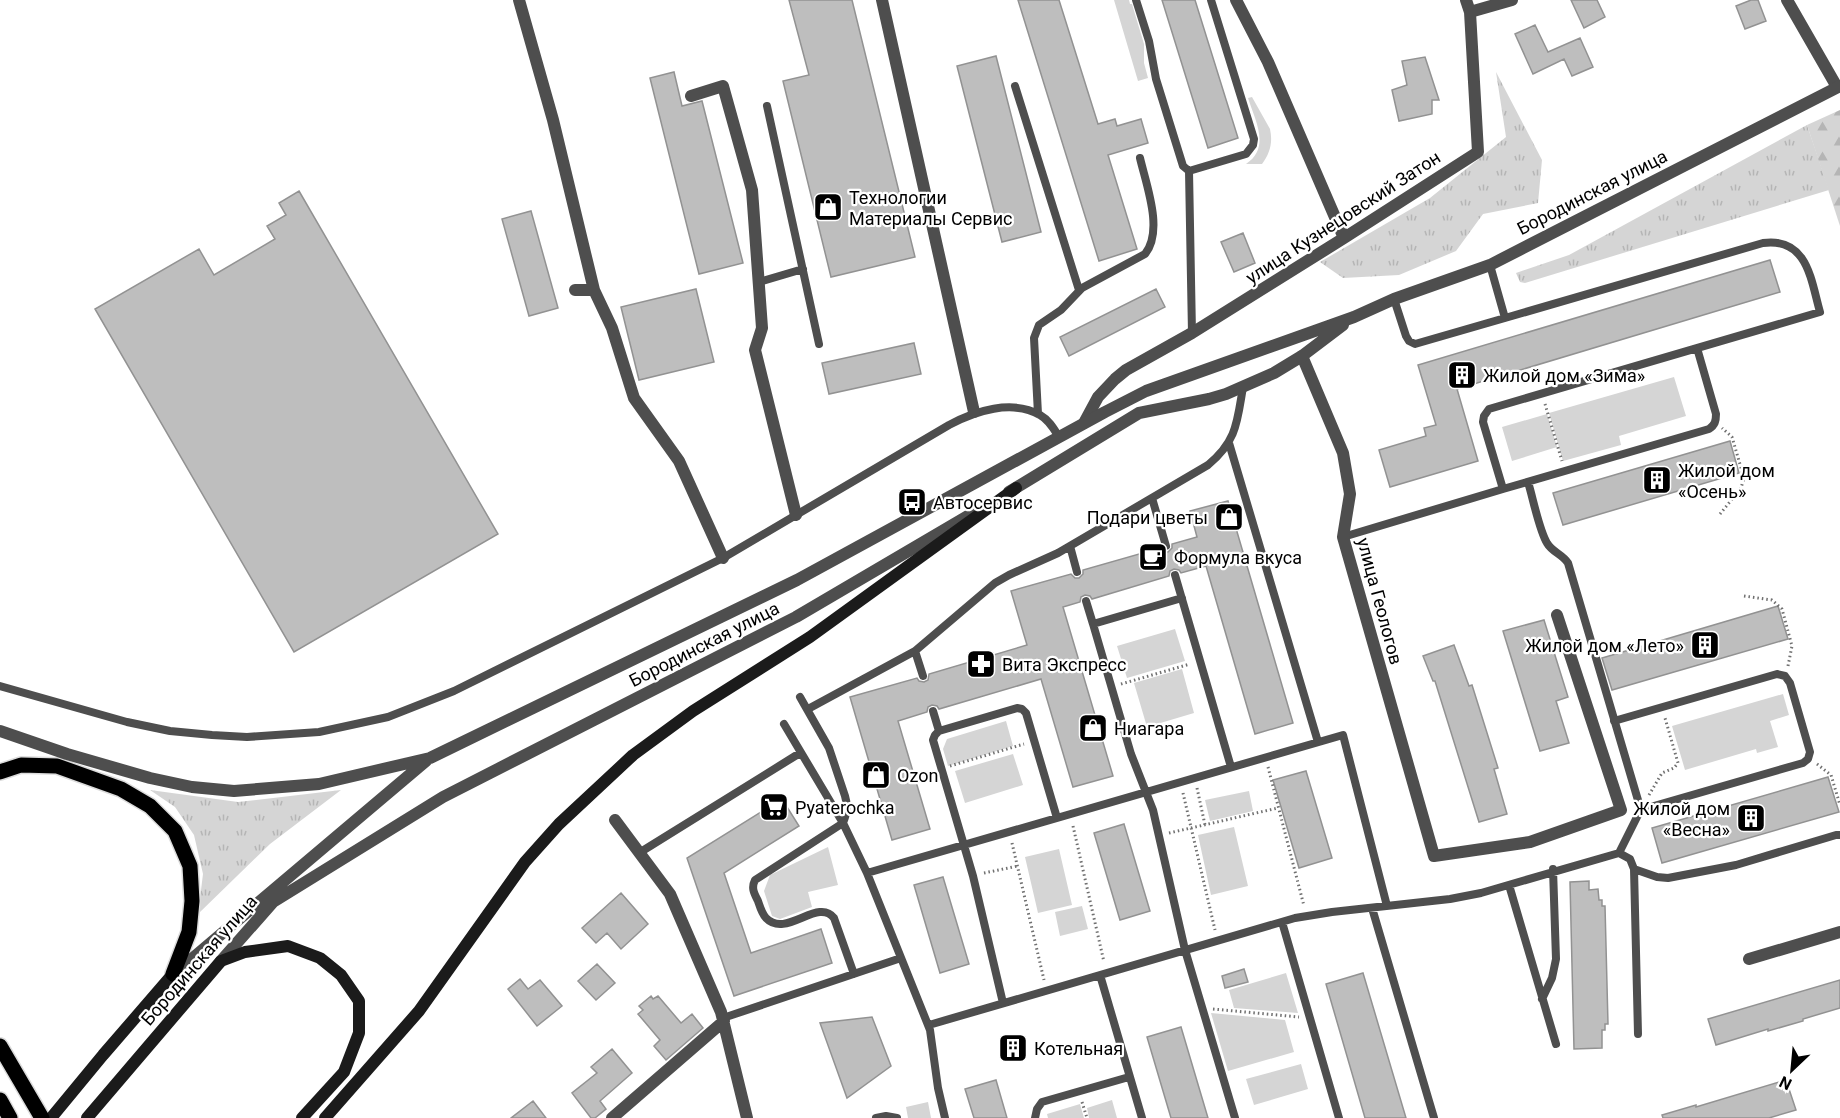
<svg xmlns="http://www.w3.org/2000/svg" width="1840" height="1118" viewBox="0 0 1840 1118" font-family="Roboto,sans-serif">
<defs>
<pattern id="grass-tufts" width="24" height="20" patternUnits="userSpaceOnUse" patternTransform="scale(1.5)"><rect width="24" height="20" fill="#d5d5d5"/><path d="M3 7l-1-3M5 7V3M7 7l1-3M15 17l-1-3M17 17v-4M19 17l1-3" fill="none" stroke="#b5b5b5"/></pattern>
<pattern id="forest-firs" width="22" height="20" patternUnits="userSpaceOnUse" patternTransform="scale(1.5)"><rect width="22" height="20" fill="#d5d5d5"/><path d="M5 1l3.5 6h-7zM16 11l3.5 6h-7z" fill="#b5b5b5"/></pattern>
</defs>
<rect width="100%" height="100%" fill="#fff"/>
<path fill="url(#grass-tufts)" d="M1496 72 1542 160 1538 203 1483 214 1456 251 1399 275 1343 278 1320 262 1430 198 1506 137Z
M1807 125 1829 190 1525 283 1520 282 1516 273 1569 255Z
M150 790 238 802 341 790 270 844 198 914 203 874 194 835 175 807Z"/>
<path fill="url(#forest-firs)" d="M1840 110V226L1807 125Z"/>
<path fill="#d5d5d5" d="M1114 0H1129L1130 4H1132L1144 44V63L1148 78 1138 81Z
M1252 97 1270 129C1273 143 1270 153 1262 164H1246C1271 148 1255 120 1248 98Z
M1674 377 1686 416 1619 436 1621 445 1563 461 1549 413Z
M1547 414 1557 447 1512 461 1502 427Z
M1175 629 1185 661 1127 678 1117 646Z
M1182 669 1194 713 1147 727 1134 683Z
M1783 694 1789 715 1770 721 1778 747 1757 753 1756 749 1685 770 1672 726Z
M1006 721 1013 746 948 766 943 749 947 739Z
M1013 754 1023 785 965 803 955 771Z
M1249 791 1253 811 1210 821 1205 800Z
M1234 827 1248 886 1211 895 1198 835Z
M828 847 838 885 808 892 812 907 780 919 772 916 764 891 770 875Z
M1059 849 1072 905 1038 913 1025 857Z
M1082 906 1088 929 1060 936 1055 912Z
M1286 973 1298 1013 1234 1008 1229 990Z
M1211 1013 1285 1020 1294 1052 1228 1071Z
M1301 1064 1308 1089 1254 1105 1246 1079Z
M1112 1100 1117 1118H1089L1087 1108Z
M928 1102 931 1118H908L906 1107Z
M1080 1104 1084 1118H1048L1047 1114Z"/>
<path fill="#bebebe" stroke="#929292" stroke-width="1.5" d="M789 0H852L915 257 831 277 783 81 809 75Z
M1018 0H1059L1098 124 1115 119 1117 126 1141 119 1148 143 1108 155 1137 249 1099 261Z
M1162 0H1195L1238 138 1208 148Z
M1571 0H1597L1605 17 1584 28Z
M1751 0H1758L1766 21 1745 29 1736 6Z
M1535 25 1548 52 1580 38 1593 67 1572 76 1564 59 1533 74 1515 34Z
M996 56 1041 232 1002 242 957 66Z
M1425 57 1439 100H1432V114L1399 121 1392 90 1407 85 1402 61Z
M674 72 682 106 702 101 743 263 699 274 650 78Z
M299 191 498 534 294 652 95 309 199 249 214 275 275 239 267 226 286 215 279 203Z
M531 211 558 308 529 316 502 219Z
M1243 233 1255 263 1234 272 1221 242Z
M1770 260 1780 292 1457 389 1478 461 1390 487 1379 450 1426 436 1424 428 1436 425 1418 365Z
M696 289 714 362 639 380 621 307Z
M1156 289 1165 307 1069 356 1060 337Z
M914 343 921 374 829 394 822 363Z
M1730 441 1739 473 1563 525 1553 493Z
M1228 501 1293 723 1255 734 1206 566 1181 573 1179 570 1174 569 1170 571 1169 576 1092 599 1090 596 1085 595 1081 597 1080 602 1063 607 1113 776 1073 787 1041 679 939 709 937 706 932 705 928 707 927 712 898 721 930 829 892 840 850 697 917 678 919 681 924 682 928 680 929 674 1027 645 1011 591 1071 574 1075 578H1079L1083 574V570L1160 548 1164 552H1168L1172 548V544L1197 537 1190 511Z
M1778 606 1788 639 1612 690 1602 658Z
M1544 620 1568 697 1556 701 1569 743 1540 751 1503 631Z
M1454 645 1469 686 1472 685 1498 768 1494 769 1507 814 1479 822 1435 681H1433L1423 656Z
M1306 771 1332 858 1299 868 1273 780Z
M1828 777 1839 812 1662 863 1652 828Z
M782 799 799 826 724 873 751 953 821 929 832 963 734 996 687 858Z
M1124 824 1150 911 1120 920 1094 833Z
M943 877 969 964 940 973 914 885Z
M1589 881V890L1598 889 1599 900H1602V906H1605L1608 1024H1605V1030H1602V1048L1574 1049 1570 882Z
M621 893 648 924 621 949 607 933 596 943 582 928Z
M597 964 615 983 596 1000 578 981Z
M1244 969 1248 982 1225 988 1222 976Z
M1363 973 1406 1118H1365L1326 984Z
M520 979 528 989 540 980 562 1006 537 1026 508 989Z
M1840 980V1008L1803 1019V1021L1768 1031V1029L1716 1045 1708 1019Z
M651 996 653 999 658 996 681 1023 692 1014 703 1028 666 1060 654 1046 660 1040 638 1014 643 1010 639 1006Z
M872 1017 891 1066 847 1098 820 1023Z
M1181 1027 1197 1081 1208 1118H1171L1147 1037Z
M612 1049 632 1073 600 1101 606 1109 595 1118H591L572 1093 597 1073 591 1067Z
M996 1080 1007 1118H974L965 1089Z
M1786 1080 1796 1110 1769 1118H1663L1662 1115 1696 1105V1107Z
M533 1101 546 1118H511Z"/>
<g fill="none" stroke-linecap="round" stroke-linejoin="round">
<g stroke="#dbdbdb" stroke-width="18">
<path id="primary" d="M0 772 21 765 57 766 121 789 150 806 175 831 190 866 192 901 189 932 173 974
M0 1046 42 1118
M0 1100 10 1118"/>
</g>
<path stroke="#707070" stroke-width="3" stroke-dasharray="1.5 3" stroke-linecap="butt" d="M1545 404 1562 461
M1720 514 1741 488 1744 478 1732 437 1722 428
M1744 596 1772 600 1782 609 1792 646 1788 666
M1121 684 1190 664
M1817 764 1831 775 1840 805
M950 766 1024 744
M1268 767 1304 906
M1197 788 1205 825
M1183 793 1215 930
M1649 795 1662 773 1674 768 1678 763 1665 718
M1073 826 1104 962
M1169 833 1278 808
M1012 843 1044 980
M984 873 1018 866
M1213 1009 1299 1017
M1082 1102 1087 1118"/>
<path stroke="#4e4e4e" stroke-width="8" d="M1136 0 1149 41 1156 79 1183 166 1189 171 1192 333
M1015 86 1079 290
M767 106 819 344
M1189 171 1246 154 1253 145 1254 139 1211 0
M759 282 803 269
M1394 299 1406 336 1409 341 1415 344 1505 318
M1038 414 1034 338 1039 325 1061 310 1082 288 1145 254C1164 231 1146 184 1140 158
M1229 443 1318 742
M1528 482C1533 498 1539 530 1547 543 1552 552 1562 554 1568 563L1640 807 1639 813 1619 853
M1503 489 1709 429C1715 425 1716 421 1716 414L1697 348
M1152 498 1166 546
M1343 537 1503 489 1483 422 1484 416 1489 409 1820 312C1811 281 1808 237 1763 243L1505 318 1490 265
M1070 546 1077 572
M1175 575 1231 767
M1182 598 1093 624 1131 754 1153 810 1185 950 1235 1118
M1086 601 1093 624
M915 651 923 676
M0 686 127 722 170 731 212 735 247 737 319 732 388 717 454 691 723 558 949 425C975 411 1012 399 1040 415 1049 420 1054 429 1059 437
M800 697 829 748 845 796C848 806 847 813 843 823L755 880C751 888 754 893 758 901 760 907 762 914 766 918 786 939 818 897 834 918L854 974
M808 709 915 651 995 583 1009 575 1058 553 1208 465C1237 441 1237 422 1243 387
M933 711 939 731
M1614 721 1777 674 1785 676 1790 683 1810 752 1808 759 1803 763 1640 810
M784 724 843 823 867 873 930 1030 938 1088 945 1118
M639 853 800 753
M1634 869 1657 877 1668 878 1736 865 1836 835H1840
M867 873 1343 735 1387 906
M1509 885 1556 1044
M1372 908 1434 1118
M1282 922 1339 1118
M1100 975 1142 1118
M1542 999 1552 978 1556 959 1553 869
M1003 1003 973 876 933 740 935 735 939 731 1017 708 1022 709 1026 713 1057 818
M723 1018 901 958
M929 1025 1295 918 1332 912 1450 899 1481 893 1619 853 1630 859 1634 869 1638 1034
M876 1118 886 1116 897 1118
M1035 1118 1037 1109 1042 1102 1129 1077"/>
<path stroke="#4e4e4e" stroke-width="12" d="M519 0 553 120 594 290
M882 0 974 412
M1236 0 1268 62 1344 238
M1466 0 1470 12
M1787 0 1837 87
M691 96 723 86 752 190 762 328 755 350 796 515
M575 290H594L612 328 634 398 679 461 723 558
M1302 356 1343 453 1350 494 1343 537 1434 856 1530 842 1621 810 1557 615
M1084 423 1098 397 1115 379 1126 370 1192 333 1344 238 1478 152 1470 12 1512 0
M615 820 670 894 721 1012 747 1118
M1749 959 1840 932
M612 1118 724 1021"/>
<path stroke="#4e4e4e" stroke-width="12" d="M1009 492 1139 413 1209 399 1226 394 1274 373 1302 356 1343 325
M0 731 67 754 150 778 192 787 234 791 319 784 430 758 797 580 1105 412 1146 391 1354 317 1394 299 1490 265 1840 86
M221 961 273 902 443 797 796 617 973 513
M174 974 426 761"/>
<path stroke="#1b1b1b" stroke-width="12" d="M51 1118 103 1055 173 974
M87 1118 221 961 245 952 288 946 320 958 341 975 359 1001V1033L344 1072 302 1118
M325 1118 419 1011 525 862 559 824 633 755 693 711 810 637 1016 488"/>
<use href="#primary" stroke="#000" stroke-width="15"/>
</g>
<defs>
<g id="shop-square" transform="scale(1.5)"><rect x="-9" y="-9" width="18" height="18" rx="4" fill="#000" stroke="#fff"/><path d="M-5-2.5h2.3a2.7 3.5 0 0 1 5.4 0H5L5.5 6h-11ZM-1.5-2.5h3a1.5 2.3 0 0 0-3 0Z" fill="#fff"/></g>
<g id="building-square" transform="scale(1.5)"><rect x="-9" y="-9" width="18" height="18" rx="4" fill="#000" stroke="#fff"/><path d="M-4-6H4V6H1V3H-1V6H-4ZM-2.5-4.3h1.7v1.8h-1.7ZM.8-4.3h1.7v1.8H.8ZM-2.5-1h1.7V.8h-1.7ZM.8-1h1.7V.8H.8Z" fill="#fff"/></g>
<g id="bus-square" transform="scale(1.5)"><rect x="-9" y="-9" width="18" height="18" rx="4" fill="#000" stroke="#fff"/><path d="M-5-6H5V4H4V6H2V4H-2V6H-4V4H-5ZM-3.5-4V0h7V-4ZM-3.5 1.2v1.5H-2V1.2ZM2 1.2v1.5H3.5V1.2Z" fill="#fff"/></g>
<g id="cafe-square" transform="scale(1.5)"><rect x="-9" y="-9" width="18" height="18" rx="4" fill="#000" stroke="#fff"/><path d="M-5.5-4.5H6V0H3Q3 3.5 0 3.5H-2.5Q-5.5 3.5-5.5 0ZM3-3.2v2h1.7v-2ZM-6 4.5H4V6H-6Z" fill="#fff"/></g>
<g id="pharmacy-square" transform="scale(1.5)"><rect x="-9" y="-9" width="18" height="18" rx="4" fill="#000" stroke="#fff"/><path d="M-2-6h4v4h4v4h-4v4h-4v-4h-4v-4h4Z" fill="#fff"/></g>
<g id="supermarket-square" transform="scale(1.5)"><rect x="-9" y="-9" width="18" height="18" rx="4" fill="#000" stroke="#fff"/><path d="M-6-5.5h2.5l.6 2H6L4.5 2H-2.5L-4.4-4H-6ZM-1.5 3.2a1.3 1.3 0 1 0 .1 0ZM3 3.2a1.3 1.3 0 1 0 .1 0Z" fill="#fff"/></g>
</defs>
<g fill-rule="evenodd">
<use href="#shop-square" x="828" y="207"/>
<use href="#building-square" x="1462" y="375"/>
<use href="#building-square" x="1657" y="480"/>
<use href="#bus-square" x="912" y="502"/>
<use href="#shop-square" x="1229" y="517"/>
<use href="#cafe-square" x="1153" y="557"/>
<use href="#building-square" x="1705" y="645"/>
<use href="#pharmacy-square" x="981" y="664"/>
<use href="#shop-square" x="1093" y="728"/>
<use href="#shop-square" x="876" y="775"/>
<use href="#supermarket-square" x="774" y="807"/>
<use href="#building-square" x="1751" y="818"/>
<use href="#building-square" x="1013" y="1048"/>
</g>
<g text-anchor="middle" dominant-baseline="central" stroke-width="4.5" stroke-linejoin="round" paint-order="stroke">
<g font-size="18" fill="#000" stroke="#fff">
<text transform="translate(1592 192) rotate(-27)">Бородинская улица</text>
<text transform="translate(1343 217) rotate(-33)">улица Кузнецовский Затон</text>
<text transform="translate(1380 601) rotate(75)">улица Геологов</text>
<text transform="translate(704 644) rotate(-27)">Бородинская улица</text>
<text transform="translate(199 960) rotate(-49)">Бородинская улица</text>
</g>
<g font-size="18" fill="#000" stroke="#fff" text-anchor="start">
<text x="849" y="197">Технологии<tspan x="849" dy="21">Материалы Сервис</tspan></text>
<text x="1483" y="375">Жилой дом «Зима»</text>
<text x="1678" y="470">Жилой дом<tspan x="1678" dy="21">«Осень»</tspan></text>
<text x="933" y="502">Автосервис</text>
<text x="1208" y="517" text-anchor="end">Подари цветы</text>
<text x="1174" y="557">Формула вкуса</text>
<text x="1684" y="645" text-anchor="end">Жилой дом «Лето»</text>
<text x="1002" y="664">Вита Экспресс</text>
<text x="1114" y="728">Ниагара</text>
<text x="897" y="775">Ozon</text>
<text x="795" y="807">Pyaterochka</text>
<text x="1730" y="808" text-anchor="end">Жилой дом<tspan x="1730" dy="21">«Весна»</tspan></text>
<text x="1034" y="1048">Котельная</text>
</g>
</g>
<g transform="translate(1792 1070) rotate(206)" stroke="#ffffff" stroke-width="4.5" paint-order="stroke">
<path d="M0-4.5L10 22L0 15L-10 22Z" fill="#000000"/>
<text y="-9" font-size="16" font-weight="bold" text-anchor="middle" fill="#000000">N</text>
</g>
</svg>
